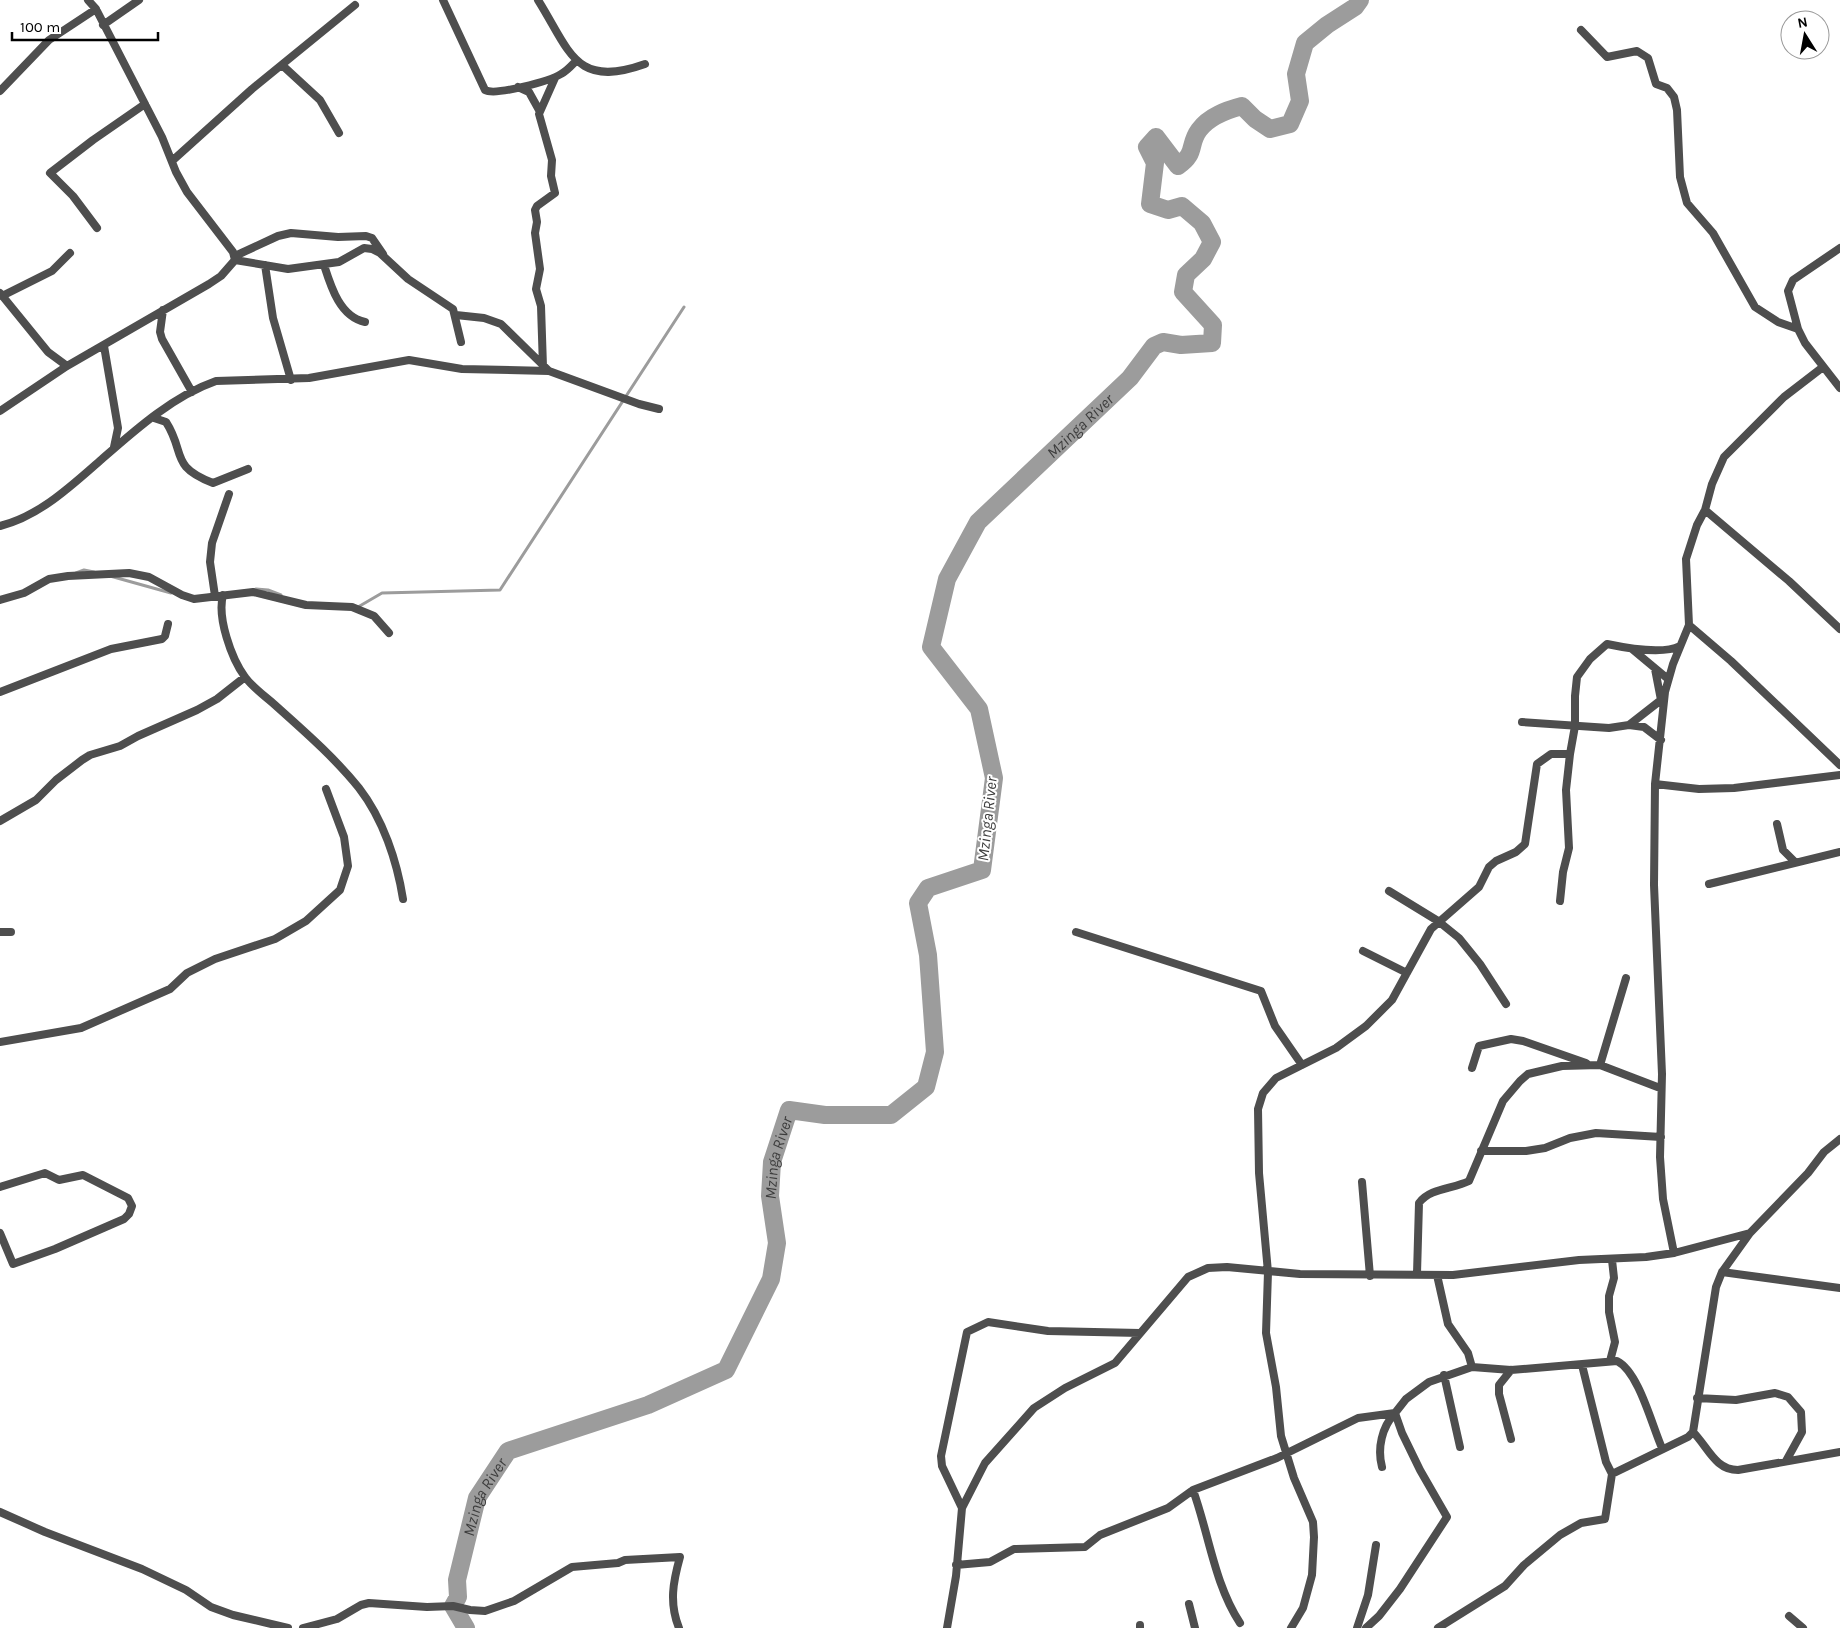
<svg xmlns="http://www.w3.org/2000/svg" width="1840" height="1628" viewBox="0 0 1840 1628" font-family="Karla,sans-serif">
<rect width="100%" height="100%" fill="#fff"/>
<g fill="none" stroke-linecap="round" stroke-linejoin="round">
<path stroke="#9c9c9c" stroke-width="3" d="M76 573 84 570 94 572
M110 576 171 593
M256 589 268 590 281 595
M358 607 382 593 500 590 684 307"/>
<path stroke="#9c9c9c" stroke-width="18" id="s1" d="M466 1628 453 1606 458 1597 457 1580 477 1498 508 1451 648 1405 726 1370 771 1279 777 1243 770 1196 772 1162 789 1110 825 1115H891L926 1087 935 1052 928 955 918 903 928 888 982 870 994 778 979 709 931 647 947 579 978 522 1130 378 1154 346 1163 342 1181 345 1212 343 1213 325 1183 292 1186 275 1203 259 1212 242 1202 223 1182 206 1168 210 1150 204 1155 163 1147 147 1156 137 1178 166C1197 153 1188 145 1199 130 1209 116 1227 110 1242 106L1255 119 1270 129 1290 124 1300 101 1296 74 1305 43 1327 25 1355 7 1360 0"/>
<path stroke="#4e4e4e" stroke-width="8" d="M443 0 485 90C495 96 550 81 561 74 567 71 571 66 576 61
M538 0C570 51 575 89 645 64
M103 25 139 0
M1581 30 1607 57 1637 51 1648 58 1656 84 1667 88 1674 97 1677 110 1680 177 1687 203 1713 233 1755 307 1778 322 1798 329
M282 65 320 100 339 133
M518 87 529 92 539 110
M0 91 49 40 96 9
M172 161 252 89 355 5
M97 228 73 196 50 173 93 140 145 104
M1840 248 1793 280 1788 291 1798 329 1805 343 1840 388
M235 256 278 236 291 233 338 237 366 236 372 238 383 254
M235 260 288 269 339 262 364 248 372 249 380 253 408 279 453 309 461 342
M265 265 273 318 291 380
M324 265C331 287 340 317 365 322
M0 293 48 352 67 366
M2 296 52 271 70 253
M163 310 160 332 162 339 192 392
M456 315 484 318 501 324 549 371 639 404 659 409
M104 346 118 428 114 447
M543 367 541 306 536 289 540 269 535 233 537 222 535 210 537 206 555 193 551 176 552 160 539 114 555 78
M1823 367 1784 397 1724 457 1712 484 1705 510 1697 525 1686 559 1689 625 1731 661 1840 765
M0 411 67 366 209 284 221 276 235 260 233 252 187 192 176 172 162 137 96 9 88 0
M154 418 166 422C186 453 169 466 213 483L248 469
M1705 510 1789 581 1840 629
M0 526C40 516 72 485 102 459 135 430 173 396 216 381L309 378 409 360 462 369 549 371
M223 595C217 617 231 658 245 677 253 688 265 696 275 705 304 731 334 757 359 788 383 819 397 861 403 899
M215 596 210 562 212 543 229 494
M0 600 24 593 49 579 68 576 129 573 149 577 182 595 194 599 253 592 306 605 352 607 374 616 389 633
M1632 649 1668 679
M1655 669 1661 700
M0 692 111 649 162 639 165 636 168 624
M1665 692 1655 784 1654 885 1662 1074 1660 1157 1663 1199 1674 1253
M1522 722 1609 728 1629 725 1661 700 1665 692 1673 664 1689 625
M1629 725 1644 727 1661 740
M1655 784 1699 789 1734 788 1840 775
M0 821 36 800 56 780 82 760 90 755 120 746 138 736 197 710 217 699 245 677
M1777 824 1783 850 1795 862
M1709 884 1840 852
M1389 891 1438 921 1459 938 1480 964 1506 1004
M1560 901 1563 872 1569 848 1566 790 1570 754
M0 932H11
M1076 932 1261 991 1275 1026 1302 1065
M1363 951 1407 973
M0 1042 81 1028 170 989 187 973 215 959 275 939 306 921 340 890 348 866 344 837 326 789
M1600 1065 1626 978
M1472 1068 1479 1046 1511 1039 1523 1041 1586 1063
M1481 1151H1526L1545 1148 1570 1138 1596 1133 1661 1137
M1362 1182 1370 1276
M0 1187 45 1173 59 1180 83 1175 128 1198 132 1206 129 1214 124 1219 55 1249 13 1264 0 1233
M1722 1272 1840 1288
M1417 1274 1419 1203C1430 1188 1453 1189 1469 1181L1503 1101 1520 1081 1528 1074 1562 1066 1600 1065 1660 1088
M1437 1275 1448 1324 1468 1353 1472 1367
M1610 1361 1615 1342 1609 1312V1296L1614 1278 1612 1260
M1511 1370 1499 1385V1394L1511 1439
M1444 1375 1460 1447
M1697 1398 1736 1400 1775 1393 1788 1397 1801 1412 1802 1432 1786 1461
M1693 1432C1708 1447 1715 1470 1738 1470L1840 1452
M1612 1474 1688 1437 1693 1432 1716 1287 1722 1272 1750 1233
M1193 1490C1209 1534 1214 1583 1240 1623
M962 1508 942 1466 941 1456 967 1332 988 1322 1048 1331 1140 1333
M0 1512 45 1532 142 1569 186 1590 211 1607 233 1615 288 1628
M956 1565 990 1562 1014 1549 1085 1547 1100 1535 1168 1508 1193 1490 1277 1458 1358 1418 1395 1413 1406 1399 1429 1382 1472 1367 1511 1370 1617 1361C1639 1372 1652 1426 1662 1448
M1189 1604 1195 1628
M1789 1616 1803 1628
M1140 1625V1628
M303 1628 337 1619 361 1605 369 1603 427 1607 453 1606 470 1610 485 1611 514 1601 572 1567 618 1563 625 1560 680 1557C673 1582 669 1603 679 1628
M947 1628 956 1576 962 1508 985 1463 1034 1408 1065 1388 1115 1363 1188 1277 1208 1268 1227 1267 1300 1274 1453 1275 1579 1260 1646 1257 1674 1253 1750 1233 1808 1173 1824 1152 1840 1139
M1291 1628 1303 1608 1312 1575 1314 1537 1313 1522 1294 1478 1281 1436 1276 1387 1266 1333 1268 1272 1259 1173 1258 1109 1263 1093 1276 1078 1336 1048 1366 1026 1392 1000 1431 929 1479 887 1489 867 1496 861 1516 852 1525 844 1537 764 1551 754H1570L1575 726V696L1577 677 1590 659 1607 644C1626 648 1662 655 1680 646
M1357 1628 1368 1595 1376 1545
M1366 1628 1379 1616 1400 1589 1447 1517 1420 1470 1402 1433 1395 1413C1382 1427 1377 1448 1382 1467
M1438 1628 1505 1586 1524 1565 1560 1535 1581 1523 1605 1519 1612 1474 1606 1462 1582 1365"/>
</g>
<g text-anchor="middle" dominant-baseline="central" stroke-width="4" stroke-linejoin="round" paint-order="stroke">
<g font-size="16" font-style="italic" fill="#3d3d3d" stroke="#fff">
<text stroke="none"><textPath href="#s1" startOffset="1626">Mzinga River</textPath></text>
<text transform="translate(987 819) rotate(-84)">Mzinga River</text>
<text stroke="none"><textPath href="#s1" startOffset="651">Mzinga River</textPath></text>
<text stroke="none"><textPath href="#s1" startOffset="141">Mzinga River</textPath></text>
</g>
</g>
<g transform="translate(1805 35) rotate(349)"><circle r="24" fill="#ffffff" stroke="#999999"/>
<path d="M0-4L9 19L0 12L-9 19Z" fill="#000000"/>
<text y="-8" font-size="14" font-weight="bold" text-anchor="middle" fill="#000000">N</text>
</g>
<path d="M12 32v8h146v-8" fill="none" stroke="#000000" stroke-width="2.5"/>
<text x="20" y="32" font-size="15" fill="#000000" stroke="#ffffff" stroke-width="4" paint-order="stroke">100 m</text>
</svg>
